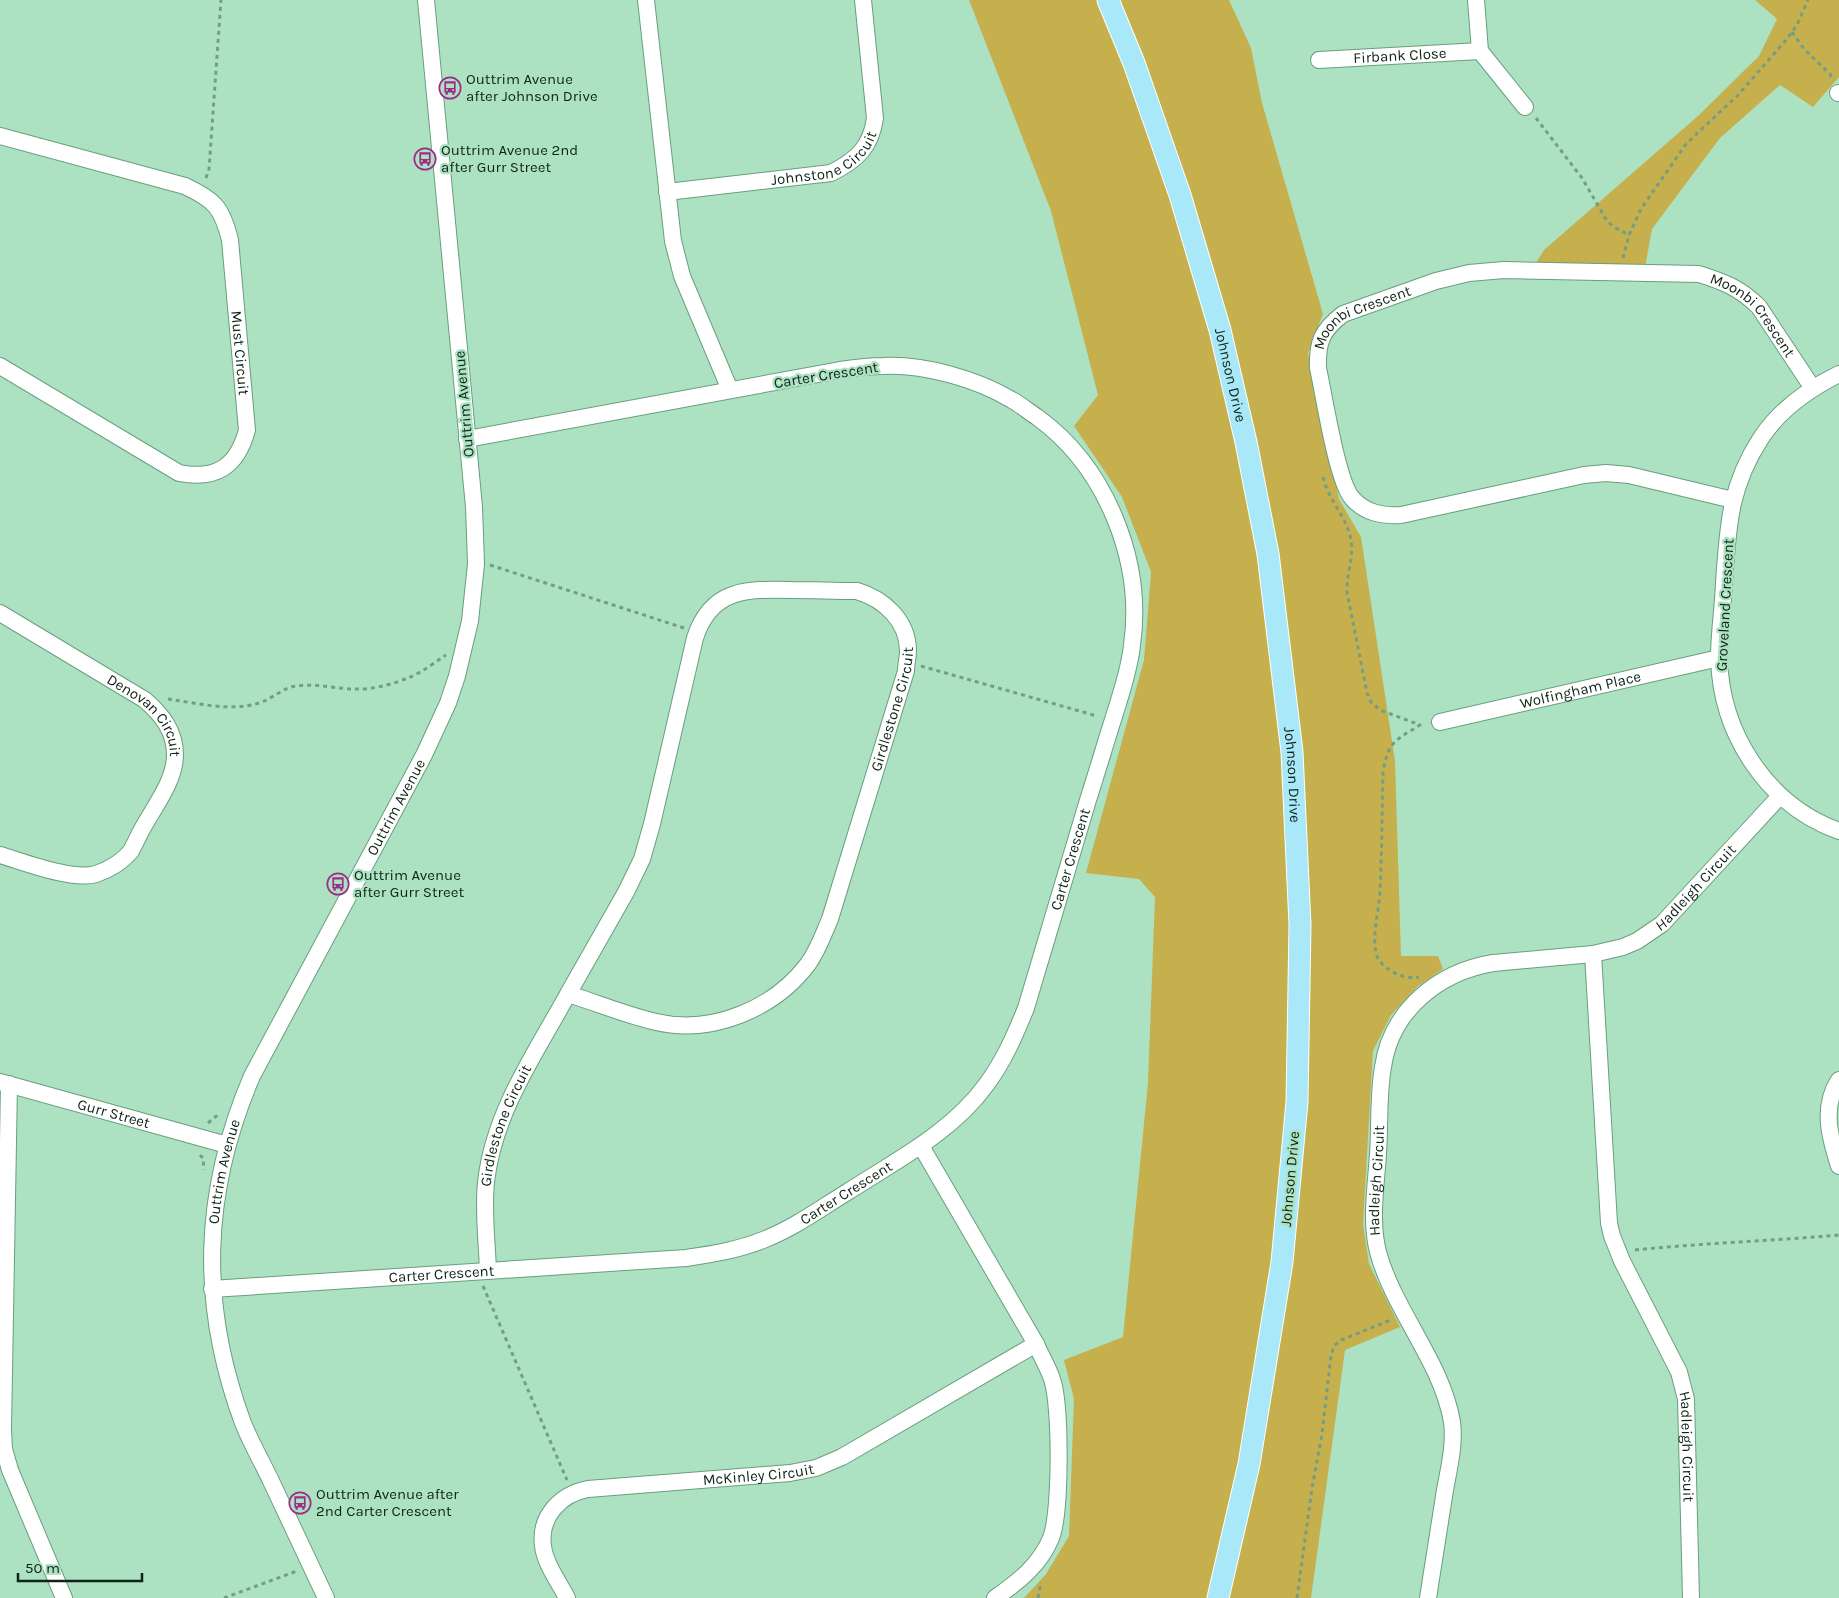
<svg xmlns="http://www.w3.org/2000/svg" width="1839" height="1598" viewBox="0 0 1839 1598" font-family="Karla,sans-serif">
<rect width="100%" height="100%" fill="#ace2c1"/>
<path fill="#c5b04d" d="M969 0H1229L1251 48 1262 103 1323 314 1308 353 1339 499 1361 537 1395 761 1401 956H1438L1443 969 1417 987 1391 1015 1373 1051 1363 1224 1369 1264 1400 1327 1345 1350 1311 1598H1024L1046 1574 1069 1536 1074 1399 1064 1360 1123 1337 1148 1083 1155 897 1139 879 1086 873 1144 660 1151 572 1122 497 1074 426 1098 395 1051 211Z
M1755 0H1839V77L1813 107 1780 85 1720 138 1652 229 1644 273 1531 271 1544 250 1698 116 1759 56 1777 19Z"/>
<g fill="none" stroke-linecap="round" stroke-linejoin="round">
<g stroke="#699e7e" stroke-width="18">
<g id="minor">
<path d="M646 0 673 241 682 276 730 390"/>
<path d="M1476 0 1480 51 1525 107"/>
<path id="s1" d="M1319 60 1480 51"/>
<path d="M1838 93H1839"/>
<path id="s2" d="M0 136 185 186C215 200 222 208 230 240L247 430C237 467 216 480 179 473L0 366"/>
<path id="s3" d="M667 192 831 173C857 160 871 147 875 118L863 0"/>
<path d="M1839 374C1809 389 1780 409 1761 438 1729 487 1728 527 1724 583 1723 608 1719 633 1719 658 1721 734 1767 805 1839 831"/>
<path id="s4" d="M1733 500 1629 475 1606 473 1584 475 1401 515C1382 516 1365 513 1352 498 1337 481 1324 395 1318 368 1317 342 1322 330 1343 314L1436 281 1469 273 1504 270 1699 274C1724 282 1740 288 1759 307L1812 387"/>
<path id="s5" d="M0 613 145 700C162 715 175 731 175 755 175 779 157 803 145 824 140 832 136 842 131 851 123 861 109 870 96 874 73 881 24 862 0 855"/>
<path id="s6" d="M1440 722 1719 658"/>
<path id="s7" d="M1593 954 1609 1223 1612 1236 1622 1261 1679 1372 1686 1399 1691 1598"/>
<path d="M1839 1080C1821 1107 1830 1138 1839 1166"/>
<path id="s8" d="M0 1082 227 1145"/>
<path d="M9 1084 3 1429 4 1449 10 1470 64 1598"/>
<path d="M921 1146 1036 1344C1041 1356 1048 1367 1052 1379 1061 1405 1061 1513 1051 1538 1040 1565 1018 1582 995 1598"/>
<path id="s9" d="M488 1271C487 1242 483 1211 486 1182 494 1112 535 1054 568 994 597 1003 626 1015 656 1022 712 1035 774 1009 808 964 818 950 823 935 830 919L906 671C906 664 908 657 908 651 908 621 884 599 857 591 835 591 813 590 792 590 747 589 711 588 695 638L652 824 642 859 626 892 568 994"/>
<path id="s10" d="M212 1289 686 1258C713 1254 738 1250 763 1240 794 1228 821 1208 849 1191 897 1160 952 1132 986 1085 1004 1061 1015 1035 1026 1008 1047 939 1067 869 1088 800 1098 769 1107 738 1117 707 1123 687 1130 666 1132 645 1144 561 1106 467 1037 417 1029 412 1021 405 1012 400 977 379 924 364 883 366 869 366 854 368 840 370L467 439"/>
<path id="s11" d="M326 1598C308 1559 289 1520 271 1481 262 1462 251 1443 243 1423 199 1304 202 1193 252 1076L424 755 448 703 457 676 470 621 476 564 474 507 426 0"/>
<path id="s12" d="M567 1598C559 1582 545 1564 543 1546 539 1516 561 1494 588 1489L790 1473 816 1468 842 1457 1036 1344"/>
<path id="s13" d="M1428 1598C1434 1562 1439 1526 1445 1490 1449 1468 1455 1444 1452 1422 1442 1362 1394 1311 1378 1252 1370 1221 1376 1186 1378 1154 1380 1125 1378 1095 1383 1067 1391 1010 1439 972 1493 963L1593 954 1623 947 1637 941 1662 924 1780 796"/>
</g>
</g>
<g stroke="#fff" stroke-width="23">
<g id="major">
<path id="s14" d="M1108 0 1134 63 1180 195 1220 330 1246 442 1268 554 1292 752 1300 925 1297 1102 1282 1262 1249 1464 1218 1598"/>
</g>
</g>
<path stroke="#739e84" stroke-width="3" stroke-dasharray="4 4" stroke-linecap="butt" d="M1792 32 1804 49 1830 74 1832 79
M1536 118 1582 178 1607 221 1614 227 1629 235
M206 178 209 169 221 0
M1623 258 1629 235 1641 209 1686 144 1738 95 1787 39 1797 25 1808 0
M1323 477C1328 500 1348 518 1351 541 1354 558 1346 575 1347 592L1367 693 1371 702 1380 710 1420 725C1396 740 1388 741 1383 772 1382 811 1382 851 1380 891 1379 911 1372 934 1376 953 1379 968 1405 981 1419 977
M490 565 684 628
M921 666 1097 716
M168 699C197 703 231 712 259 703 273 699 283 687 297 686 316 683 336 689 355 689 372 690 394 684 410 677 423 672 435 662 446 655
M208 1123 220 1113
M200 1155 203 1158 204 1170
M1635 1250C1703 1243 1771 1241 1839 1235
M483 1286 567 1480
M224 1598 297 1571
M1038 1598 1041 1582
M1297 1598 1312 1488 1322 1434 1331 1356 1334 1346 1341 1340 1391 1320"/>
<use href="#minor" stroke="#fff" stroke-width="16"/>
<use href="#major" stroke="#a8e8f9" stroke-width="21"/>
</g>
<defs>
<g id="bus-ring" transform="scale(1.125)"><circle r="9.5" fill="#ace2c1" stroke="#9e2b87" stroke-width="1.5"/><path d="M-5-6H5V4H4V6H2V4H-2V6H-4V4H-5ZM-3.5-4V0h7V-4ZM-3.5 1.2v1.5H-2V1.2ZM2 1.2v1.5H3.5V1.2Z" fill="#9e2b87"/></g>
</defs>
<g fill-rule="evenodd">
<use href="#bus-ring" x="450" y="88"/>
<use href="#bus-ring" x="425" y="159"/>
<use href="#bus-ring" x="338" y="884"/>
<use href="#bus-ring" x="300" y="1503"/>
</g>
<g text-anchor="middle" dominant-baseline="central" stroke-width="4.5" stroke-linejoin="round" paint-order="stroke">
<g font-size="15" fill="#0e2418" stroke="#ace2c1">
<text stroke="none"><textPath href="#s1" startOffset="81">Firbank Close</textPath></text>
<text stroke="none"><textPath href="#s3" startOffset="165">Johnstone Circuit</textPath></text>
<text stroke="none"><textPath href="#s4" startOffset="1024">Moonbi Crescent</textPath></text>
<text stroke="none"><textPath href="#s4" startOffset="605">Moonbi Crescent</textPath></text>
<text stroke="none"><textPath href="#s2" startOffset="379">Must Circuit</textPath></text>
<text transform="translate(826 375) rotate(-9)">Carter Crescent</text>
<text stroke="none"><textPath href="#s14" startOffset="395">Johnson Drive</textPath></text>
<text transform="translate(464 404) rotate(-95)">Outtrim Avenue</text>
<text transform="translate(1725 605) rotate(-87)">Groveland Crescent</text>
<text stroke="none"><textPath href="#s6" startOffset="144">Wolfingham Place</textPath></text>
<text stroke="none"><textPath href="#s9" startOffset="829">Girdlestone Circuit</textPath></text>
<text stroke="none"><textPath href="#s5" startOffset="181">Denovan Circuit</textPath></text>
<text stroke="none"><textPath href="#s14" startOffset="800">Johnson Drive</textPath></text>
<text stroke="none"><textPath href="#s11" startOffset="855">Outtrim Avenue</textPath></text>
<text stroke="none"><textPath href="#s10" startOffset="1070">Carter Crescent</textPath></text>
<text stroke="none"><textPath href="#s13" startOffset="938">Hadleigh Circuit</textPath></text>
<text stroke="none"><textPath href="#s8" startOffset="118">Gurr Street</textPath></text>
<text stroke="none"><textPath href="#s9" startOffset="149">Girdlestone Circuit</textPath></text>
<text stroke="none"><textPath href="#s11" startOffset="450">Outtrim Avenue</textPath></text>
<text transform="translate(1290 1179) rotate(-85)">Johnson Drive</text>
<text stroke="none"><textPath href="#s13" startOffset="436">Hadleigh Circuit</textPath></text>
<text stroke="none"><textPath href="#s10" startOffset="650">Carter Crescent</textPath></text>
<text stroke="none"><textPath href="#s10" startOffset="230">Carter Crescent</textPath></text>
<text stroke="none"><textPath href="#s7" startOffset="510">Hadleigh Circuit</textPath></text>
<text stroke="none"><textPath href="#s12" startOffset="309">McKinley Circuit</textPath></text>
</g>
<g font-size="15" fill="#0e2418" stroke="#ace2c1" text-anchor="start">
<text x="466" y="79">Outtrim Avenue<tspan x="466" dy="17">after Johnson Drive</tspan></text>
<text x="441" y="150">Outtrim Avenue 2nd<tspan x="441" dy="17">after Gurr Street</tspan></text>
<text x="354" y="875">Outtrim Avenue<tspan x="354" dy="17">after Gurr Street</tspan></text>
<text x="316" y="1494">Outtrim Avenue after<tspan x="316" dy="17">2nd Carter Crescent</tspan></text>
</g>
</g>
<path d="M18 1573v8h124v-8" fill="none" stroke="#0e2418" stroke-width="2.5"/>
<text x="25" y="1573" font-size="15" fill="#0e2418" stroke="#ace2c1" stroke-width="4" paint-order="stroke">50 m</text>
</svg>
